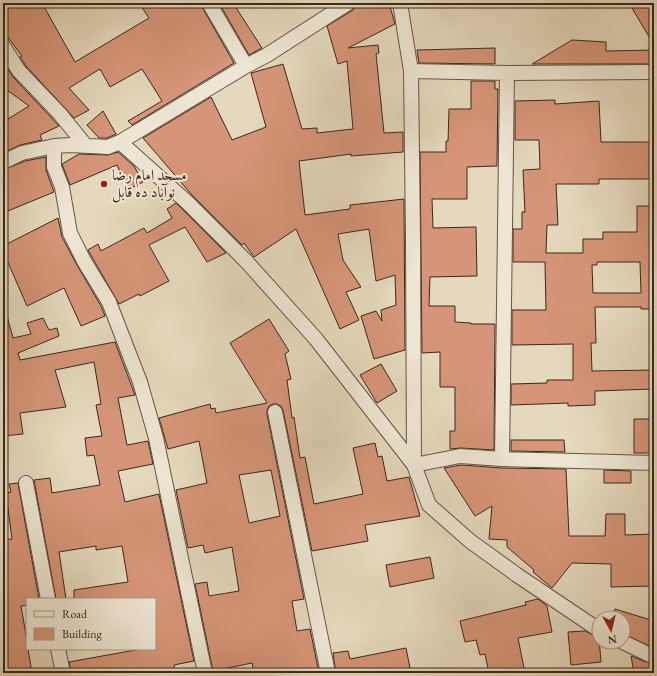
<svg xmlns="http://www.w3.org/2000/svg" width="657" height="676" font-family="'EB Garamond',Amiri,serif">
<rect width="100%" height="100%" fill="#e5d8bc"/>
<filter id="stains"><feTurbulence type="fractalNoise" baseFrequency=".005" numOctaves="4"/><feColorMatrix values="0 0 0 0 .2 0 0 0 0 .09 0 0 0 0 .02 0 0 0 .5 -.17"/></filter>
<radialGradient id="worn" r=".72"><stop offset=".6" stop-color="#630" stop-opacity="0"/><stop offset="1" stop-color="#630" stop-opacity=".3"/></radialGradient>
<path fill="#d69578" stroke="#3a281e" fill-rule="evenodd" d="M3 3H42L75 62 149 18 139 3H201L202 7 234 63 132 125 128 121 162 101 142 69 110 87 100 69 69 88 89 110 74 118 26 66 20 57 22 56 3 31Z
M219 3H233L262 48 249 55Z
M356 3H389L395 24 348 48 378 45 379 53 376 54 384 133 403 132V152L351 156V154L299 161 305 215 350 209V205L404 199 405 350 374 359 361 316 376 311 382 321 381 310 396 305 395 275 376 281 369 229 338 234 343 260 361 287 346 292 359 320 340 329 296 229 254 257 244 243 242 245 191 194 143 138 211 97 232 140 266 127 251 73 283 64 302 129 317 128V133L353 129 347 61 338 64 327 26 353 10 355 7Z
M629 3H654V45Z
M572 40 606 42V51L654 50V64H532Z
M495 48V64L419 63 417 50Z
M7 67 13 77 59 126 40 135 42 140 20 145 3 153V122L29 106 3 87V70Z
M471 81H495V89H498L497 166 467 167V199H432L433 228 476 227 477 276 430 277 429 306H455V322L471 323V324H495L494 450 461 448 450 449V431H455V387H440V352L422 353 420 152H446V141H448L449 109H471Z
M555 100V104L599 101 601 142H653L654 179H599V184H556L558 225H547L546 253H583V239H603V232H637V206H654V309H641V307H595L596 343H591L592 371 654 370V389L595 391V405L568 406V403L511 405V384L547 383V380H573V344L512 345V310H546L545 262H513V229H522V212H525L523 170 540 169 539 140H515V101ZM597 262H640L641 293H593L592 265H597Z
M103 111 116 134 107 138H99L87 125Z
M118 152 134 166 143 182 128 190 117 165 70 185 62 164 79 154 108 155Z
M46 157V170L54 192 3 213V170L25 161Z
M176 203 226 253 207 262 185 227 149 245 169 281 140 296 139 294 119 304 88 250 98 244 101 251 144 228 147 233 172 218 167 209Z
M58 218 62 237 77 265 101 306 105 316 81 326 64 288 27 306 6 258H8L3 246Z
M7 316 13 338 31 334 27 323 43 318 49 330 57 328 59 336 18 353 20 360 115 342 135 395 118 398 127 445 148 441 153 464 118 471 125 502 159 494 194 661 174 665 175 673H71L69 662 141 649H155V599H74V590L128 582 122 546 96 550V546L59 552 66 599H56L34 480 50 478 52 493 100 485 94 455 87 456 85 438 102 436 96 405 101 404 94 362 55 370 66 407 20 413 23 434 3 436V317Z
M269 319 289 351 285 354 291 379 287 380 292 418 294 417 300 458 305 457 314 504 363 494 353 448 375 443 378 457 382 456 387 481 409 477 420 516 365 525 368 541 312 551 283 410 281 406 277 404H273L269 406 267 410V414L304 599 292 601 297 631 310 629 319 673H254L252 663 213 671 195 584 207 582 209 596 239 591 232 547 205 553 203 545 188 548 176 490 207 483 199 441 168 449 159 418 210 404 211 409 215 408 216 413 267 403 230 343ZM271 470 280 516 249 523 239 475Z
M381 364 397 391 377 403 360 375Z
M634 419H654V453H634Z
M511 440H564L565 452 511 451Z
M461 465 502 468 566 469 569 536H605L606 514H625V535L654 534V586L611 587V564L572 563 552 588 533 572 534 570 507 547V540L489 539 492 506 475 516 444 468Z
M604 470 631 471V483H604Z
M18 483 39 599H27V605L21 606 27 641V649H28L32 673H3V540L12 539 6 493 11 492 9 484Z
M430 557 434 578 390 587 386 565Z
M538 599 547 606 552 632 518 638 525 673H489L485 654 480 655 476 640 465 642 460 621 526 605 525 602Z
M615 609 654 621V648L623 634V618H614Z
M585 631 599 638 601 662 571 665 568 632Z
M406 648 410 668 384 673H336L333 653 348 651 350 659Z
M631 656 654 665V673H634Z"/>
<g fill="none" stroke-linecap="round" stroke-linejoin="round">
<g stroke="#655446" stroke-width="16">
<path id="street" d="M209 3 246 66
M400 3 411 71 413 239 414 465 460 456 502 459 654 463
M3 46 19 71 60 114 86 146
M411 71 507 73 654 72
M120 142 188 203 246 261 316 339 414 465 429 505 470 541 517 575 599 630
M54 146V167L62 187 70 233 84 261 109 302 140 382 156 438 205 673
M3 162 22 153 54 146 70 145 108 147 120 142 246 66 267 55 348 3
M275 412 328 673
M502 459 507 73
M26 483 48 599
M623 642 654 657
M58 649 63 673"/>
</g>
<use href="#street" stroke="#eee6d3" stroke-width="14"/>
</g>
<circle fill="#8f2418" stroke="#eee6d3" stroke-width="1.5" cx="104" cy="184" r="4"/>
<g text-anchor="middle" stroke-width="4" stroke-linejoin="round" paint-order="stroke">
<g font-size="15" fill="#3a281e" stroke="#eee6d3" text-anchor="start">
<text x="112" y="180">مسجد امام رضا<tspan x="112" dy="17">نوآباد ده قابل</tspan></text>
</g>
</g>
<rect width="657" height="676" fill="none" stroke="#e5d8bc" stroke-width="16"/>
<rect x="4" y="4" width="649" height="668" fill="none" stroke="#3a281e" stroke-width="2"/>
<rect x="8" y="8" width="641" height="660" fill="none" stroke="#3a281e"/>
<rect x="26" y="598" width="130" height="52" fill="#eee6d3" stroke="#a69a8b"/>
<rect x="34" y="611" width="20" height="6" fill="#eee6d3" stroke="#a69a8b"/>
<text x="62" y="618" font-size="12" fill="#3a281e">Road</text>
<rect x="34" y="628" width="20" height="12" fill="#d69578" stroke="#a69a8b"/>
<text x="62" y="638" font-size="12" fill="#3a281e">Building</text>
<g transform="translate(611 630) rotate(172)"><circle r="19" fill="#eee6d3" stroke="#a69a8b"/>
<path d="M0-3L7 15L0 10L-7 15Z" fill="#8f2418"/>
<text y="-6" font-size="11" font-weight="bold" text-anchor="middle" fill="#3a281e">N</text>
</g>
<rect width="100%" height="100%" filter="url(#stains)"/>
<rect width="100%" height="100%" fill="url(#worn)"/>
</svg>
